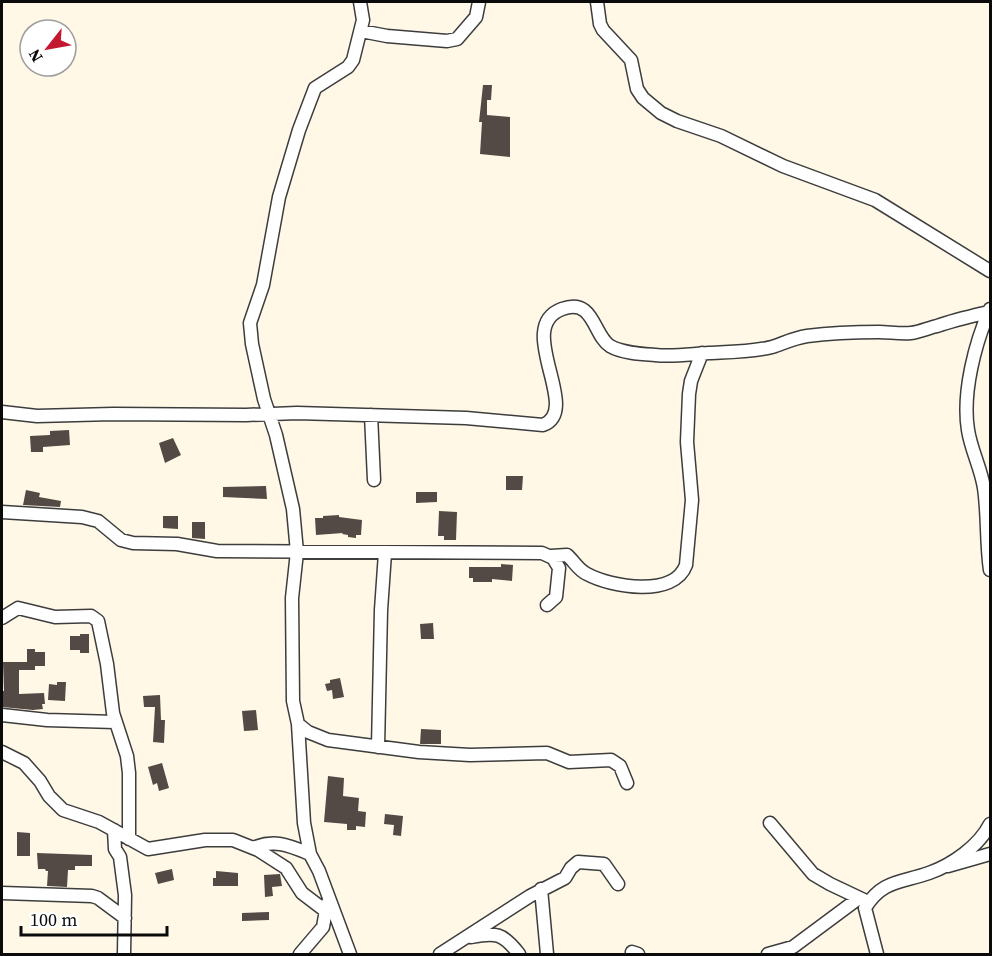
<svg xmlns="http://www.w3.org/2000/svg" width="992" height="956" font-family="'Source Serif 4',serif">
<rect width="100%" height="100%" fill="#fff8e6"/>
<path fill="#534945" d="M483 85H492L491 100H487V115L510 117V157L480 154 482 122H479Z
M69 430 70 445 43 447V452H31L30 436 50 435V431Z
M173 438 181 455 165 463 159 443Z
M506 476H523L522 490H506Z
M266 486 267 499 223 497V487Z
M26 490 40 493 39 497 61 501 60 507 23 505Z
M416 492H437V502L416 503Z
M439 511 457 512 456 540H444V536H438Z
M339 515V517L362 520 361 535H356V538L348 537V535L342 534 343 533 316 535 315 518H323V516Z
M163 516H178V529L163 528Z
M192 522H205V539L192 538Z
M501 564 513 565 512 581 492 579V582H473V578H469V567H501Z
M433 623 434 639H421L420 624Z
M80 634H89V653H80V650H70V636H80Z
M27 649H35V652H45V666H35V670H19V694L44 693 45 704H42L43 709 33 710 2 707V691H4L3 662H27Z
M340 678 344 697 333 699 332 690 327 691 325 684 330 683V680Z
M57 682H66L65 701 48 700 49 684 57 685Z
M160 695 161 720H165L164 743 153 742 155 707H144L143 696Z
M256 710 258 730 244 731 242 711Z
M421 729 441 730V744H420Z
M162 763 169 788 159 791 157 783 153 785 148 767Z
M328 776 344 778 343 796 359 798 358 811 366 812 365 827 356 826V830H347V824L324 822Z
M385 814 403 816 401 836 393 835 394 825 384 824Z
M17 832 30 833V856H17Z
M37 853 92 855V866H75V870H68L67 887 47 886 48 871H46L45 869H38Z
M172 869 174 880 158 884 155 873Z
M216 871 238 873V886H213V878H216Z
M280 874 282 886 272 887 273 896 265 897 264 875Z
M269 912V920L242 921V913Z"/>
<g fill="none" stroke-linecap="round" stroke-linejoin="round">
<g stroke="#3d3d3d" stroke-width="15">
<path id="street" d="M597 2 600 24 603 30 631 60 637 89 643 98 661 113 677 121 721 136 783 166 875 200 990 271
M361 31 387 36 447 41 457 39 476 17 479 2
M990 309C975 343 962 393 968 430 971 450 981 468 984 488 988 515 986 543 990 570
M2 412 37 416 113 414 246 415 297 413 466 418 543 425C583 410 513 327 562 309 594 297 593 335 610 346 622 353 641 354 655 355 673 357 691 354 709 353 729 352 752 352 772 347 784 343 794 338 807 336 830 333 855 332 879 332 889 332 900 334 911 333 920 332 928 328 937 326 954 320 972 316 989 312
M371 415 374 480
M2 512 82 517 98 521 121 540 133 543 177 544 217 551 542 553 553 558 559 568 556 597 547 605
M551 556 567 555C574 561 578 570 587 574 611 587 674 598 686 565L692 500 687 442 689 394 691 381 702 353
M2 618 18 608 55 617 91 616 98 621 107 664 113 713 127 756 129 773V839
M2 715 47 720 115 722
M298 724 308 732 328 740 419 752 470 755 547 753 569 762 611 760 620 766 627 783
M378 747 381 610 385 553
M2 752 24 763 40 781 49 796 63 810 99 822 148 849 205 840H233L258 850 286 868 302 893 327 912
M770 823 813 874 830 884 868 902
M114 830 115 849 120 857 125 895 124 954
M253 848C274 839 288 845 310 854
M948 866 990 854
M541 889 547 954
M2 893 92 896 98 898 125 918
M471 937C496 932 503 933 519 954
M632 952 638 954
M300 954 323 927 327 904
M350 954 319 871 310 854 304 823 298 724 293 701 292 598 297 552 293 509 276 435 264 399 252 344 250 323 263 285 279 197 299 130 315 88 348 67 353 60 363 20 360 2
M440 954 530 896 565 878 571 868 578 862 604 864 618 884
M768 954 793 947 859 898
M877 954 865 908C882 880 901 883 929 873 952 865 979 846 990 824"/>
</g>
<use href="#street" stroke="#fff" stroke-width="12"/>
</g>
<rect width="992" height="956" fill="none" stroke="#0a0a0a" stroke-width="6"/>
<g transform="translate(48 48) rotate(239)"><circle r="28" fill="#ffffff" stroke="#9d9d9d" stroke-width="1.5"/>
<path d="M0-4.5L10 22L0 15L-10 22Z" fill="#c3182f"/>
<text y="-9" font-size="16" font-weight="bold" text-anchor="middle" fill="#0a0a0a">N</text>
</g>
<path d="M21 926v9h146v-9" fill="none" stroke="#0a0a0a" stroke-width="3"/>
<text x="30" y="926" font-size="18" fill="#0a0a0a" stroke="#ffffff" stroke-width="4.5" paint-order="stroke">100 m</text>
</svg>
